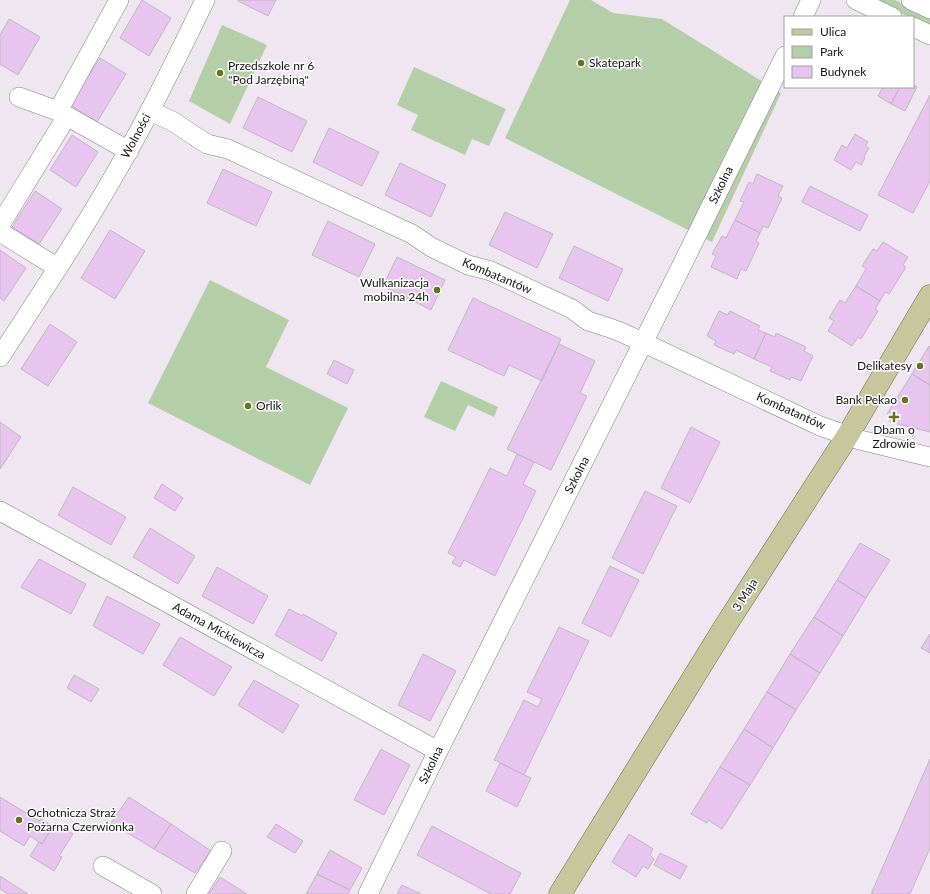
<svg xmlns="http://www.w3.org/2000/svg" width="930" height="894" font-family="Lato,sans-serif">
<rect width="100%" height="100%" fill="#f0e6f2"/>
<path fill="#b4cea7" d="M570 0H591L613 13 662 19 781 93 712 242 505 138Z
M872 0H895L930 17V27L913 19V17H909Z
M222 25 267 45 230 124 189 101Z
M414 67 506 109 489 146 472 139 465 155 411 130 418 115 397 105Z
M210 280 289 320 266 367 348 408 310 485 148 403Z
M441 381 498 407 494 417 468 405 455 431 424 417Z"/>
<path fill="#e7c5ee" stroke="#c1b7c3" d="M142 0 171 18 149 56 120 38Z
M238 0H276L268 16 238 1Z
M9 19 40 37 18 75 0 64V35Z
M100 58 126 74 97 122 70 105Z
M913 85 917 87 905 111 891 104 900 87H913Z
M883 87H900L891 104 878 96Z
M930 95V181L913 213 878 195Z
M258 97 307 121 292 152 243 128Z
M329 128 379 152 362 186 313 162Z
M855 134 868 142 865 146 869 148 864 157 865 158 861 165 856 162 851 170 834 160 842 145 847 148Z
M72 135 98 152 76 187 50 170Z
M400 163 446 185 431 217 385 195Z
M223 169 272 192 256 226 207 203Z
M757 174 783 186 778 196 782 198 768 228 763 226 760 233 735 220 744 202 740 201 749 182 753 184Z
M810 186 868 215 860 231 802 202Z
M35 191 62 209 39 244 12 227Z
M505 212 553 234 537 268 489 245Z
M735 220 760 233 756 241 759 243 746 271 741 269 737 279 711 267 716 256 712 254 722 236 726 238Z
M328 221 375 244 359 277 312 255Z
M110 230 145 251 115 299 81 278Z
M883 242 908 257 903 265 906 267 889 294 885 292 880 301 856 286 866 269 862 266 873 249 877 251Z
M574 246 623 269 608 301 559 278Z
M0 250 26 268 4 301 0 298Z
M397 257 445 280 431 310 383 286Z
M856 286 880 301 875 309 878 311 861 339 858 337 852 346 828 331 834 321 829 318 840 300 845 303Z
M473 298 561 339 542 381 509 365 504 376 448 350Z
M719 311 728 315 730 311 760 326 758 330 766 333 754 359 736 350 734 354 714 345 716 341 707 336Z
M50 324 77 342 48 386 21 369Z
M766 333 775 337 776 333 806 347 804 351 813 356 801 381 791 377 790 380 770 371 772 367 754 359Z
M559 344 595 361 580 393 587 396 551 470 507 449Z
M929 346 930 347V385L912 374Z
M334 360 354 370 347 384 327 374Z
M912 374 930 385V432L890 422 887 414Z
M0 422 21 437 0 469Z
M691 427 720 442 690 503 661 488Z
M517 454 534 462 523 484 536 491 495 576 464 560 460 567 452 563 456 557 448 553 490 468 507 476Z
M162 484 183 498 175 511 154 498Z
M73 487 126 517 111 545 58 515Z
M645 491 677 506 643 574 612 558Z
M150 528 195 556 178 584 133 557Z
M860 543 890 560 866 598 837 580Z
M39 559 86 584 71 614 21 587Z
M610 566 639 580 611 637 582 623Z
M217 567 268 596 253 624 202 596Z
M837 580 866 598 843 636 814 617Z
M107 596 160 624 143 654 93 626Z
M289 609 302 616 303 614 337 633 322 661 275 635Z
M814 617 843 636 820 673 790 654Z
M559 627 589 641 524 775 497 761 494 760 524 700 538 707 542 699 527 692Z
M930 634V653L921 648Z
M180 637 232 667 214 696 163 665Z
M423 654 456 671 430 721 398 705Z
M790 654 820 673 796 710 767 692Z
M74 675 99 689 91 702 67 688Z
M254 680 299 705 283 733 238 705Z
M767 692 796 710 773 748 744 729Z
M744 729 773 748 750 785 720 767Z
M381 749 410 765 384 815 354 800Z
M930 759V848L910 894H871Z
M500 763 531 778 517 807 486 791Z
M720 767 750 785 722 829 708 820 707 823 691 814Z
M0 797 39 821 41 819 53 826 42 844 30 836 24 846 0 831Z
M129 797 171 824 154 849 111 823Z
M55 823 73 834 59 856 62 857 54 871 30 856 39 842 42 844Z
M171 824 211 851 195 873 154 849Z
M276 824 303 841 295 853 267 837Z
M432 826 521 873 510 894H491L417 855Z
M629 834 653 849 650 855 654 859 648 869 643 866 636 877 612 862Z
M330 850 362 868 350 890 317 874Z
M660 853 687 866 680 879 654 865Z
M317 874 350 890 348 894H306Z
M0 876 28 894H8L0 889Z
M220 877 247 894H209Z
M402 885 421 894H397Z"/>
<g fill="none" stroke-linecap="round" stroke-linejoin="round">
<g stroke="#897f8b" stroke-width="20">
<path id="minor" d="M856 0 892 17
M911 0 930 9
M803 17 811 0
M913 27 930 35
M19 97 58 111 129 151
M58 111 119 0
M150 111 172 121 207 144 228 149 412 234 431 247 468 265 491 271 572 309 588 321 610 328 623 333 820 426 860 440 930 457
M0 225 67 116
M0 232 58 268
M0 357C44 289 89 222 128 151 156 102 180 51 205 0
M0 511 438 751
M103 866 152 894
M196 894 222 851
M368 894 438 751 680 269 785 56"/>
</g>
<g stroke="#717044" stroke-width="23">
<path id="major" d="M560 894 724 628 848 435 930 296"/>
</g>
<use href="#minor" stroke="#fff" stroke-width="19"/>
<use href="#major" stroke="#c7c79d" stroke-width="22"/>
</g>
<g fill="#68731d" stroke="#fff" stroke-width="1.5">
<circle cx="581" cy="63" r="4"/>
<circle cx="220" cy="73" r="4"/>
<circle cx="437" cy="290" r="4"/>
<circle cx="920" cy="366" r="4"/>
<circle cx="905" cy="400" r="4"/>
<circle cx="248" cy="406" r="4"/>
<path d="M892 411h4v4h4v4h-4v4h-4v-4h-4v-4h4z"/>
<circle cx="19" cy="820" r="4"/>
</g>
<g text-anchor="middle" stroke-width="3" stroke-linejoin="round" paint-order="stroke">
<g font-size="12" fill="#161216" stroke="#fff" text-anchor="start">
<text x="589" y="67">Skatepark</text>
<text x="228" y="70">Przedszkole nr 6<tspan x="228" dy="14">"Pod Jarzębiną"</tspan></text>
<text x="429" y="287" text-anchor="end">Wulkanizacja<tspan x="429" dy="14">mobilna 24h</tspan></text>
<text x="912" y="370" text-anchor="end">Delikatesy</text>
<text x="897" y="404" text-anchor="end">Bank Pekao</text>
<text x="256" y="410">Orlik</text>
<text x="894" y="434" text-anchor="middle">Dbam o<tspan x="894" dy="14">Zdrowie</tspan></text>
<text x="27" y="817">Ochotnicza Straż<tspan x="27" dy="14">Pożarna Czerwionka</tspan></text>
</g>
<g font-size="12" fill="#161216" stroke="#fff">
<text transform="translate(136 136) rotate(-62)" y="4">Wolności</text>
<text transform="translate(721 185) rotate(-64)" y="4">Szkolna</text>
<text transform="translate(497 276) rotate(23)" y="4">Kombatantów</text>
<text transform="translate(791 411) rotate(24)" y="4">Kombatantów</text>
<text transform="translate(577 475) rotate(-63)" y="4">Szkolna</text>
<text transform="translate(745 595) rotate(-58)" y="4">3 Maja</text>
<text transform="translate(219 631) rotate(29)" y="4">Adama Mickiewicza</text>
<text transform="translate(431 765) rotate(-64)" y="4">Szkolna</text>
</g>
</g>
<rect x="784" y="16" width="130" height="72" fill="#ffffff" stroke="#a2a0a2"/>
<rect x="792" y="29" width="20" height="6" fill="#c7c79d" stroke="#a2a0a2"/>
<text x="820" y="36" font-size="12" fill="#161216">Ulica</text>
<rect x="792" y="46" width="20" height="12" fill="#b4cea7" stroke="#a2a0a2"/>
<text x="820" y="56" font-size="12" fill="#161216">Park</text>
<rect x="792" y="66" width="20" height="12" fill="#e7c5ee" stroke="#a2a0a2"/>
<text x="820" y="76" font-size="12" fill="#161216">Budynek</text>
</svg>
